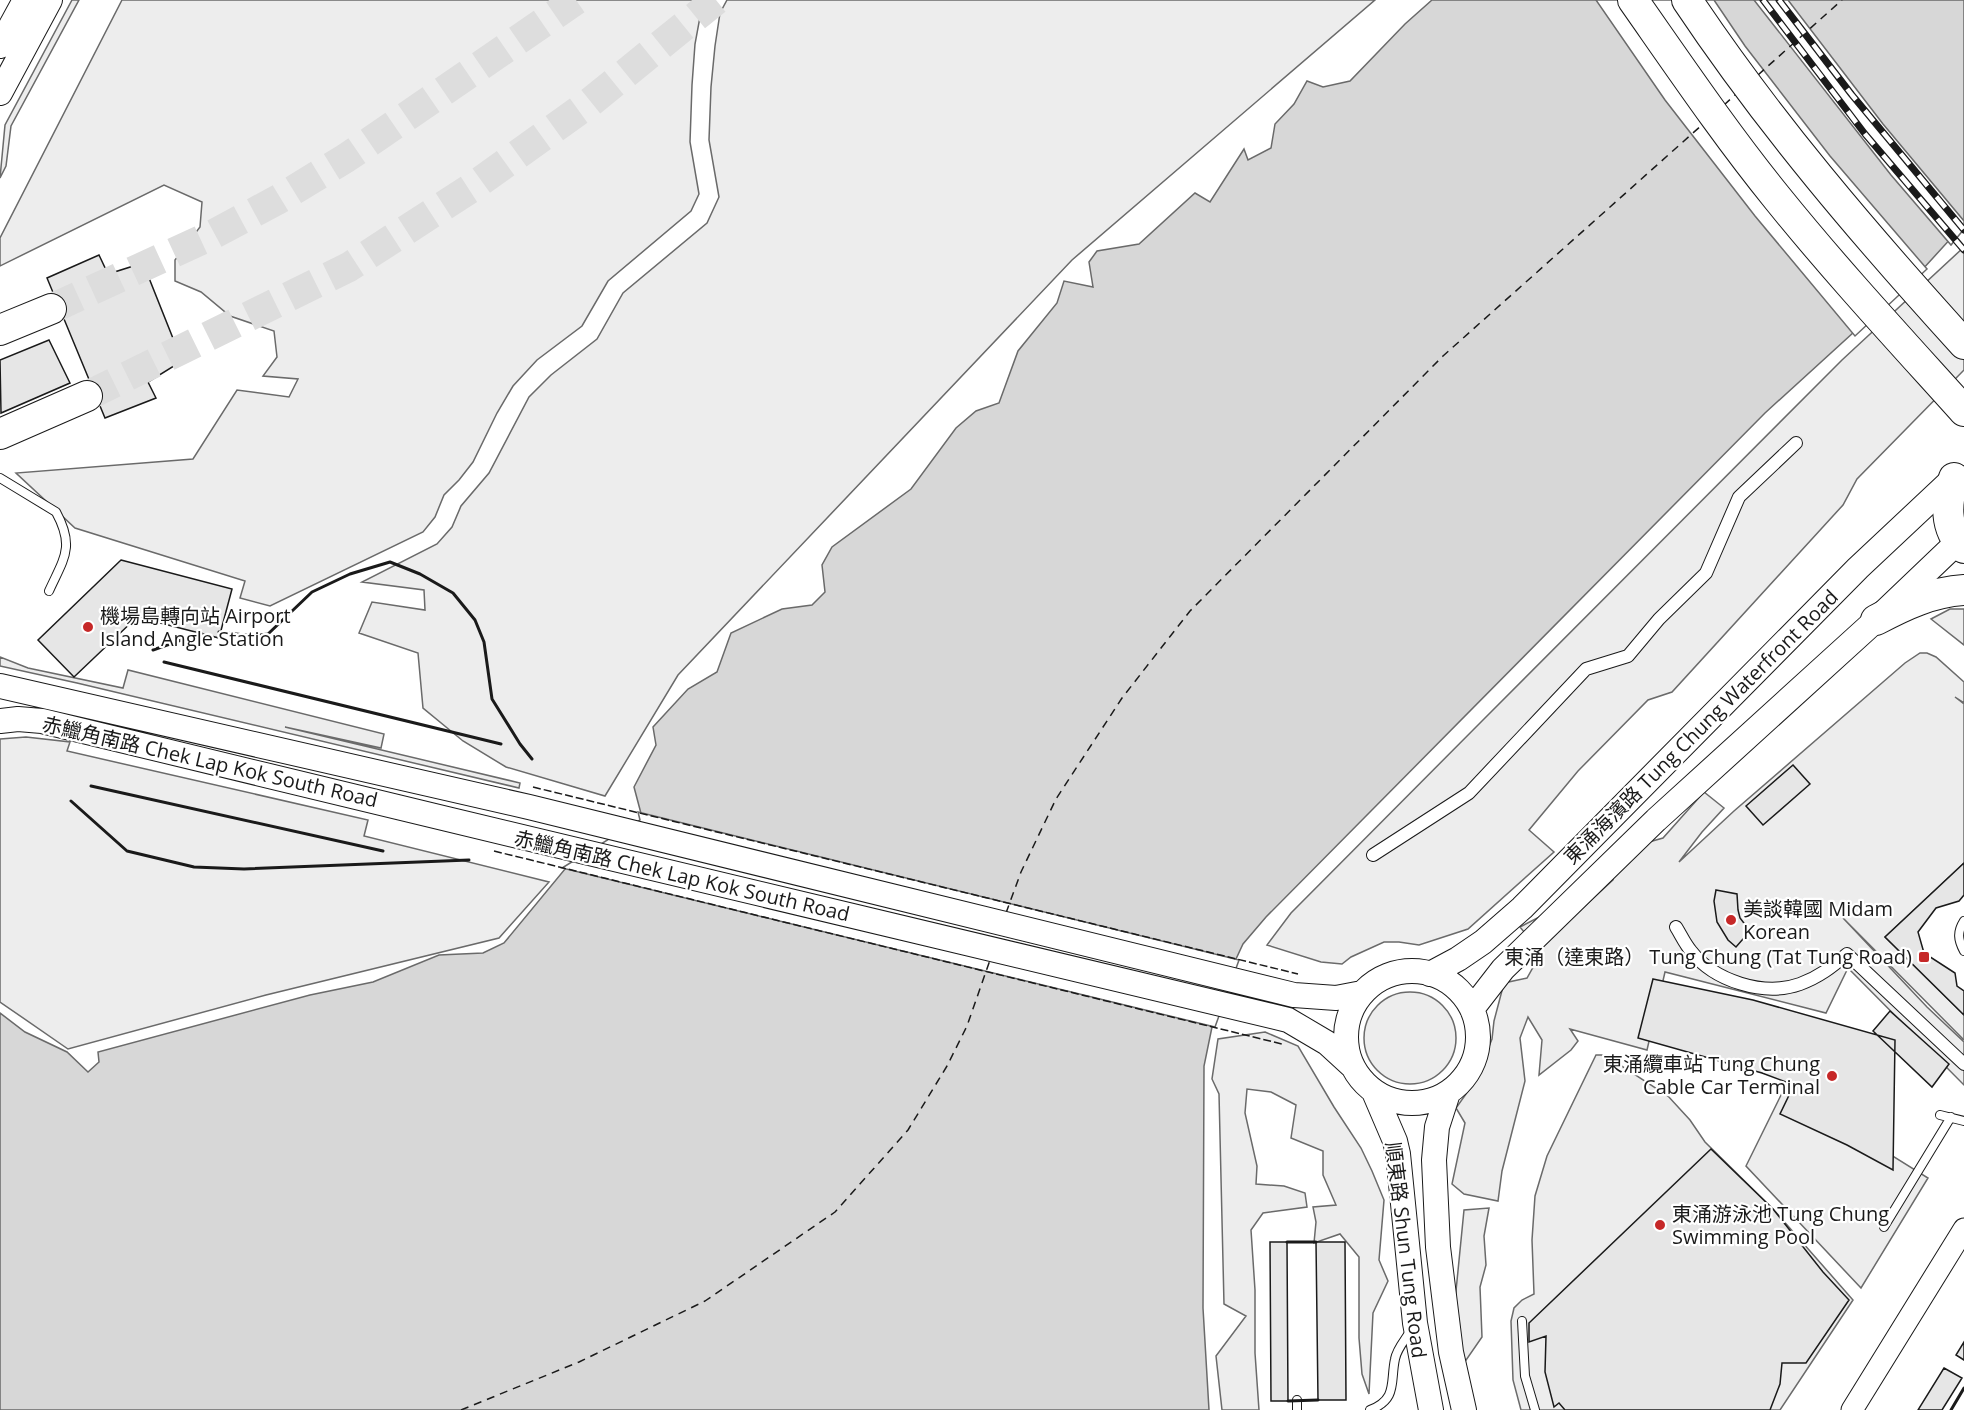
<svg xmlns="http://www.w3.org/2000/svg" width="1964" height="1410" font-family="'Open Sans','Noto Sans TC',sans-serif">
<rect width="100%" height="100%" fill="#fff"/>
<path fill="#ededed" stroke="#6a6a6a" stroke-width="1.5" d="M72 0H79L11 126 6 166 0 178 5 125Z
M122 0H705L702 6 695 44 692 85 690 142 699 194 691 211 608 281 582 326 537 360 513 386 497 413 473 462 459 480 444 495 435 517 423 532 270 606 240 598 245 581 75 528 16 473 193 459 237 390 289 397 298 379 263 376 277 357 274 331 230 316 201 292 175 281V260L200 227 202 202 164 185 0 266V238Z
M727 0H1375L1072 260 678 675 605 796 506 767 463 741 423 708 418 653 359 633 372 602 425 610 424 590 362 582 437 544 452 527 461 506 489 473 529 397 551 375 597 339 623 293 707 223 719 197 709 140 711 87 715 46 720 13Z
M1964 247V370L1857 479 1843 505 1672 692 1648 700 1578 771 1529 830 1554 852 1468 929 1419 945 1399 942H1384L1351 957 1342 964 1321 962 1267 945 1291 913 1481 722 1842 360Z
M1950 609H1964V645L1931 619Z
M1920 653H1927L1936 657 1964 682V703L1955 697 1964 704V863L1885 937 1964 1015V1040L1843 918 1927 1007 1964 1042V1085L1848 968 1826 1013 1665 972 1647 1050 1570 1029 1578 1041 1571 1050 1539 1075 1542 1040 1528 1017 1520 1038 1525 1081 1502 1171 1498 1201 1464 1194 1452 1184 1465 1123 1456 1108 1474 1083 1492 1039 1494 1021 1504 983 1527 978 1541 953 1520 927 1547 913 1576 914 1613 880 1617 851 1663 838 1704 792 1724 808 1702 832 1679 862 1734 811 1905 663Z
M0 657 28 668 123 688 128 670 384 734 381 748 285 727 520 783 519 788 77 683 0 666Z
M26 737 70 742 67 751 368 820 364 836 549 882 499 938 266 995 68 1049 0 1002V739Z
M1364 1038a46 46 0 1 1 92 0a46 46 0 1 1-92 0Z
M1265 1032 1298 1046 1334 1107 1361 1148 1372 1171 1384 1200 1379 1260 1388 1281 1373 1313 1369 1394 1362 1374 1359 1338V1257L1340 1234 1314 1243 1316 1222 1313 1207 1336 1205 1323 1175V1151L1291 1138 1296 1105 1271 1092 1247 1089 1245 1113 1257 1166 1256 1184 1284 1186 1305 1193 1307 1207 1263 1213 1251 1230 1255 1290V1353L1259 1410H1222L1216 1356 1246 1316 1224 1304 1219 1094 1212 1079 1218 1039Z
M1596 1055H1604L1615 1060 1623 1067 1668 1096 1690 1120 1705 1142 1773 1209 1853 1300 1780 1410H1521L1513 1380 1511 1321 1514 1308 1522 1300 1534 1294 1532 1240 1535 1196 1547 1156Z
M1784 1089 1817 1096 1878 1147 1928 1178 1861 1288 1746 1166Z
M1489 1208 1484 1236 1486 1265 1480 1287 1482 1337 1462 1366 1455 1301 1464 1210Z"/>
<path fill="#d7d7d7" stroke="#6a6a6a" stroke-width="1.5" d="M1432 0H1964V224L1922 270 1765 413 1266 917 1243 944 1236 959 1212 1027 1204 1066 1203 1308 1209 1410H0V1013L25 1032 67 1052 88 1072 99 1062 98 1052 310 995 373 982 439 955 483 953 504 943 565 869 643 821 634 787 656 745 653 727 688 689 717 672 731 633 782 609 812 605 825 592 822 565 832 547 911 489 956 428 976 411 999 403 1018 351 1057 303 1064 281 1093 287 1089 262 1097 251 1139 244 1195 193 1210 202 1244 149 1248 160 1271 148 1275 124 1294 104 1307 81 1323 87 1350 81 1405 24Z"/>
<path fill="#fff" stroke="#6a6a6a" stroke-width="1.5" d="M1596 0H1714L1745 46 1830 156 1927 269 1855 336 1755 216 1665 100Z
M1754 0H1788L1883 124 1964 221V229L1951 245 1891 175Z
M638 812 1239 960 1215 1027 562 868 640 820Z"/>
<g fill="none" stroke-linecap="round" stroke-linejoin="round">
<path stroke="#1a1a1a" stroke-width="1.5" stroke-dasharray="8 6" stroke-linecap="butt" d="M1758 75 1842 0
M1724 105 1736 94
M1006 913 1021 872 1056 799 1122 698 1190 611 1443 356 1703 124
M461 1410 579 1362 705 1301 835 1212 908 1130 947 1066 967 1026 990 960"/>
</g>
<path fill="#e6e6e6" stroke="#1a1a1a" stroke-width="1.5" d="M99 255 108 274 143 263 182 361 148 382 156 398 105 418 47 278Z
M49 340 70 383 1 413 0 360Z
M121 560 232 589 219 638 137 617 74 677 38 640Z
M1793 765 1810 784 1763 825 1746 806Z
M1964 863V895L1959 901 1936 908 1918 932 1924 953 1955 973 1957 986 1964 991V1015L1885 937Z
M1716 890 1737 894 1738 910 1740 918 1750 931 1736 947 1728 940 1717 922 1714 901Z
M1653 979 1753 1000 1895 1040 1893 1170 1847 1145 1780 1114 1794 1085 1762 1073 1638 1038Z
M1890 1011 1949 1064 1932 1087 1873 1031Z
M1711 1149 1773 1209 1823 1272 1849 1300 1806 1363H1782L1780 1384 1770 1410H1565L1559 1403 1554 1407 1545 1372 1546 1336 1529 1342V1323Z
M1270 1242H1287L1288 1401H1271Z
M1316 1242H1345L1346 1400H1318Z
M1964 1342V1360L1956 1355Z
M1944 1368 1962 1378 1942 1410H1918Z"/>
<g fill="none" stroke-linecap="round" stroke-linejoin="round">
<path stroke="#ddd" stroke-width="30" stroke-dasharray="30 15" stroke-linecap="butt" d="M51 309 210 236 279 199 346 158 576 0
M87 396 349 267 471 188 588 104 716 0"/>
<g stroke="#1a1a1a" stroke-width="10">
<path id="service" d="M0 478 56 512C75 547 64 558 49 591
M1964 921C1957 932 1958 940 1964 951
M1940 1115 1964 1121
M1884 1227 1951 1117
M1522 1321 1525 1376 1535 1410
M1297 1400V1410
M1370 1410C1398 1399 1390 1382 1395 1359 1397 1348 1406 1339 1411 1330"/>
</g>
<g stroke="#1a1a1a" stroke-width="14">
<path id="pedestrian" d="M1373 855 1469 793 1586 669 1628 656 1659 619 1706 573 1739 497 1796 443
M1676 927C1681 935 1685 944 1691 951 1714 981 1764 997 1800 984 1819 977 1832 967 1847 954L1964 1064"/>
</g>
<g stroke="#1a1a1a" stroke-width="23">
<path id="tertiary" d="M1852 1410 1964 1229"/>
</g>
<g stroke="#1a1a1a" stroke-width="26">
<path id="secondary" d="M0 46 25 0
M0 93 50 0
M0 686 529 807 1294 995 1336 998 1362 993
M0 721 18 719 42 721C457 822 872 921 1288 1020L1327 1043 1351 1065
M1346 1037a66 66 0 1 1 132 0a66 66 0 1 1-132 0Z
M1430 974 1458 959 1483 942 1522 908 1858 568 1956 476
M1472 1009 1503 969 1656 820 1876 620 1964 536
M1374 1092 1395 1141 1398 1154 1415 1323 1431 1410
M1448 1093 1437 1127 1434 1160 1438 1247 1451 1352 1464 1410"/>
</g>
<g stroke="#1a1a1a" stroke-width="32">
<path id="motorway" d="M1633 0C1680 67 1726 135 1778 199 1837 272 1901 341 1964 411
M1687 0C1769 123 1865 235 1964 344
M0 330 51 309
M0 434 87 396
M1954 478C1946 503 1944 528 1964 548
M1876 620C1904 605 1932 592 1964 590"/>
</g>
<use href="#service" stroke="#fff" stroke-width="8"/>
<use href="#pedestrian" stroke="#fff" stroke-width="12"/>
<use href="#tertiary" stroke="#fff" stroke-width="21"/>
<use href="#secondary" stroke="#fff" stroke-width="24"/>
<use href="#motorway" stroke="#fff" stroke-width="30"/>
<g stroke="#1a1a1a" stroke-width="7">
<path id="rail" d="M1763 0 1865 134 1964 250
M1779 0 1852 95 1964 230"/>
</g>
<use href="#rail" stroke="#fff" stroke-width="4.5" stroke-dasharray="14" stroke-linecap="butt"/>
<path stroke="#1a1a1a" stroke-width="1.5" stroke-dasharray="8 3" stroke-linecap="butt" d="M533 787 1298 974
M494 851 1282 1044"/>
<path stroke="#1a1a1a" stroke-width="3" d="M219 632 253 636 268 634 312 592 350 574 390 562 420 574 453 593 475 620 484 642 492 699 520 744 532 759
M153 650 201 633
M164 662 501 744
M91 786 383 851
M71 801 127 851 194 867 244 869 469 860
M1287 1242H1316
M1288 1401 1318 1400
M1951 1410 1964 1388"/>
</g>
<g fill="#c62828" stroke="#fff" stroke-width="2">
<circle cx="88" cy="627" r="6"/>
<circle cx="1731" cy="920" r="6"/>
<rect x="1918" y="951" width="12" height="12" rx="3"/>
<circle cx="1832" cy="1076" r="6"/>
<circle cx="1660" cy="1225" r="6"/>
</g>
<g text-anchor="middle" stroke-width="4.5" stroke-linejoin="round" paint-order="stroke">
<g font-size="20" fill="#1a1a1a" stroke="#fff" text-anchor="start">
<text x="100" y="623">機場島轉向站 Airport<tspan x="100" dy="23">Island Angle Station</tspan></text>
<text x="1743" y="916">美談韓國 Midam<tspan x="1743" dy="23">Korean</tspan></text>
<text x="1912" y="964" text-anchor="end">東涌（達東路） Tung Chung (Tat Tung Road)</text>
<text x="1820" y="1071" text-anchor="end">東涌纜車站 Tung Chung<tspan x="1820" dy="23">Cable Car Terminal</tspan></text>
<text x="1672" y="1221">東涌游泳池 Tung Chung<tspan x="1672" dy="23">Swimming Pool</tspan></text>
</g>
<g font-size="20" fill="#1a1a1a" stroke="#fff">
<text transform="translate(1701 727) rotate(-45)" y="7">東涌海濱路 Tung Chung Waterfront Road</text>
<text transform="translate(210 762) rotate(13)" y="7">赤鱲角南路 Chek Lap Kok South Road</text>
<text transform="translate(682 876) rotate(13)" y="7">赤鱲角南路 Chek Lap Kok South Road</text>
<text transform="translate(1406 1250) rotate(83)" y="7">順東路 Shun Tung Road</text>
</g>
</g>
</svg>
